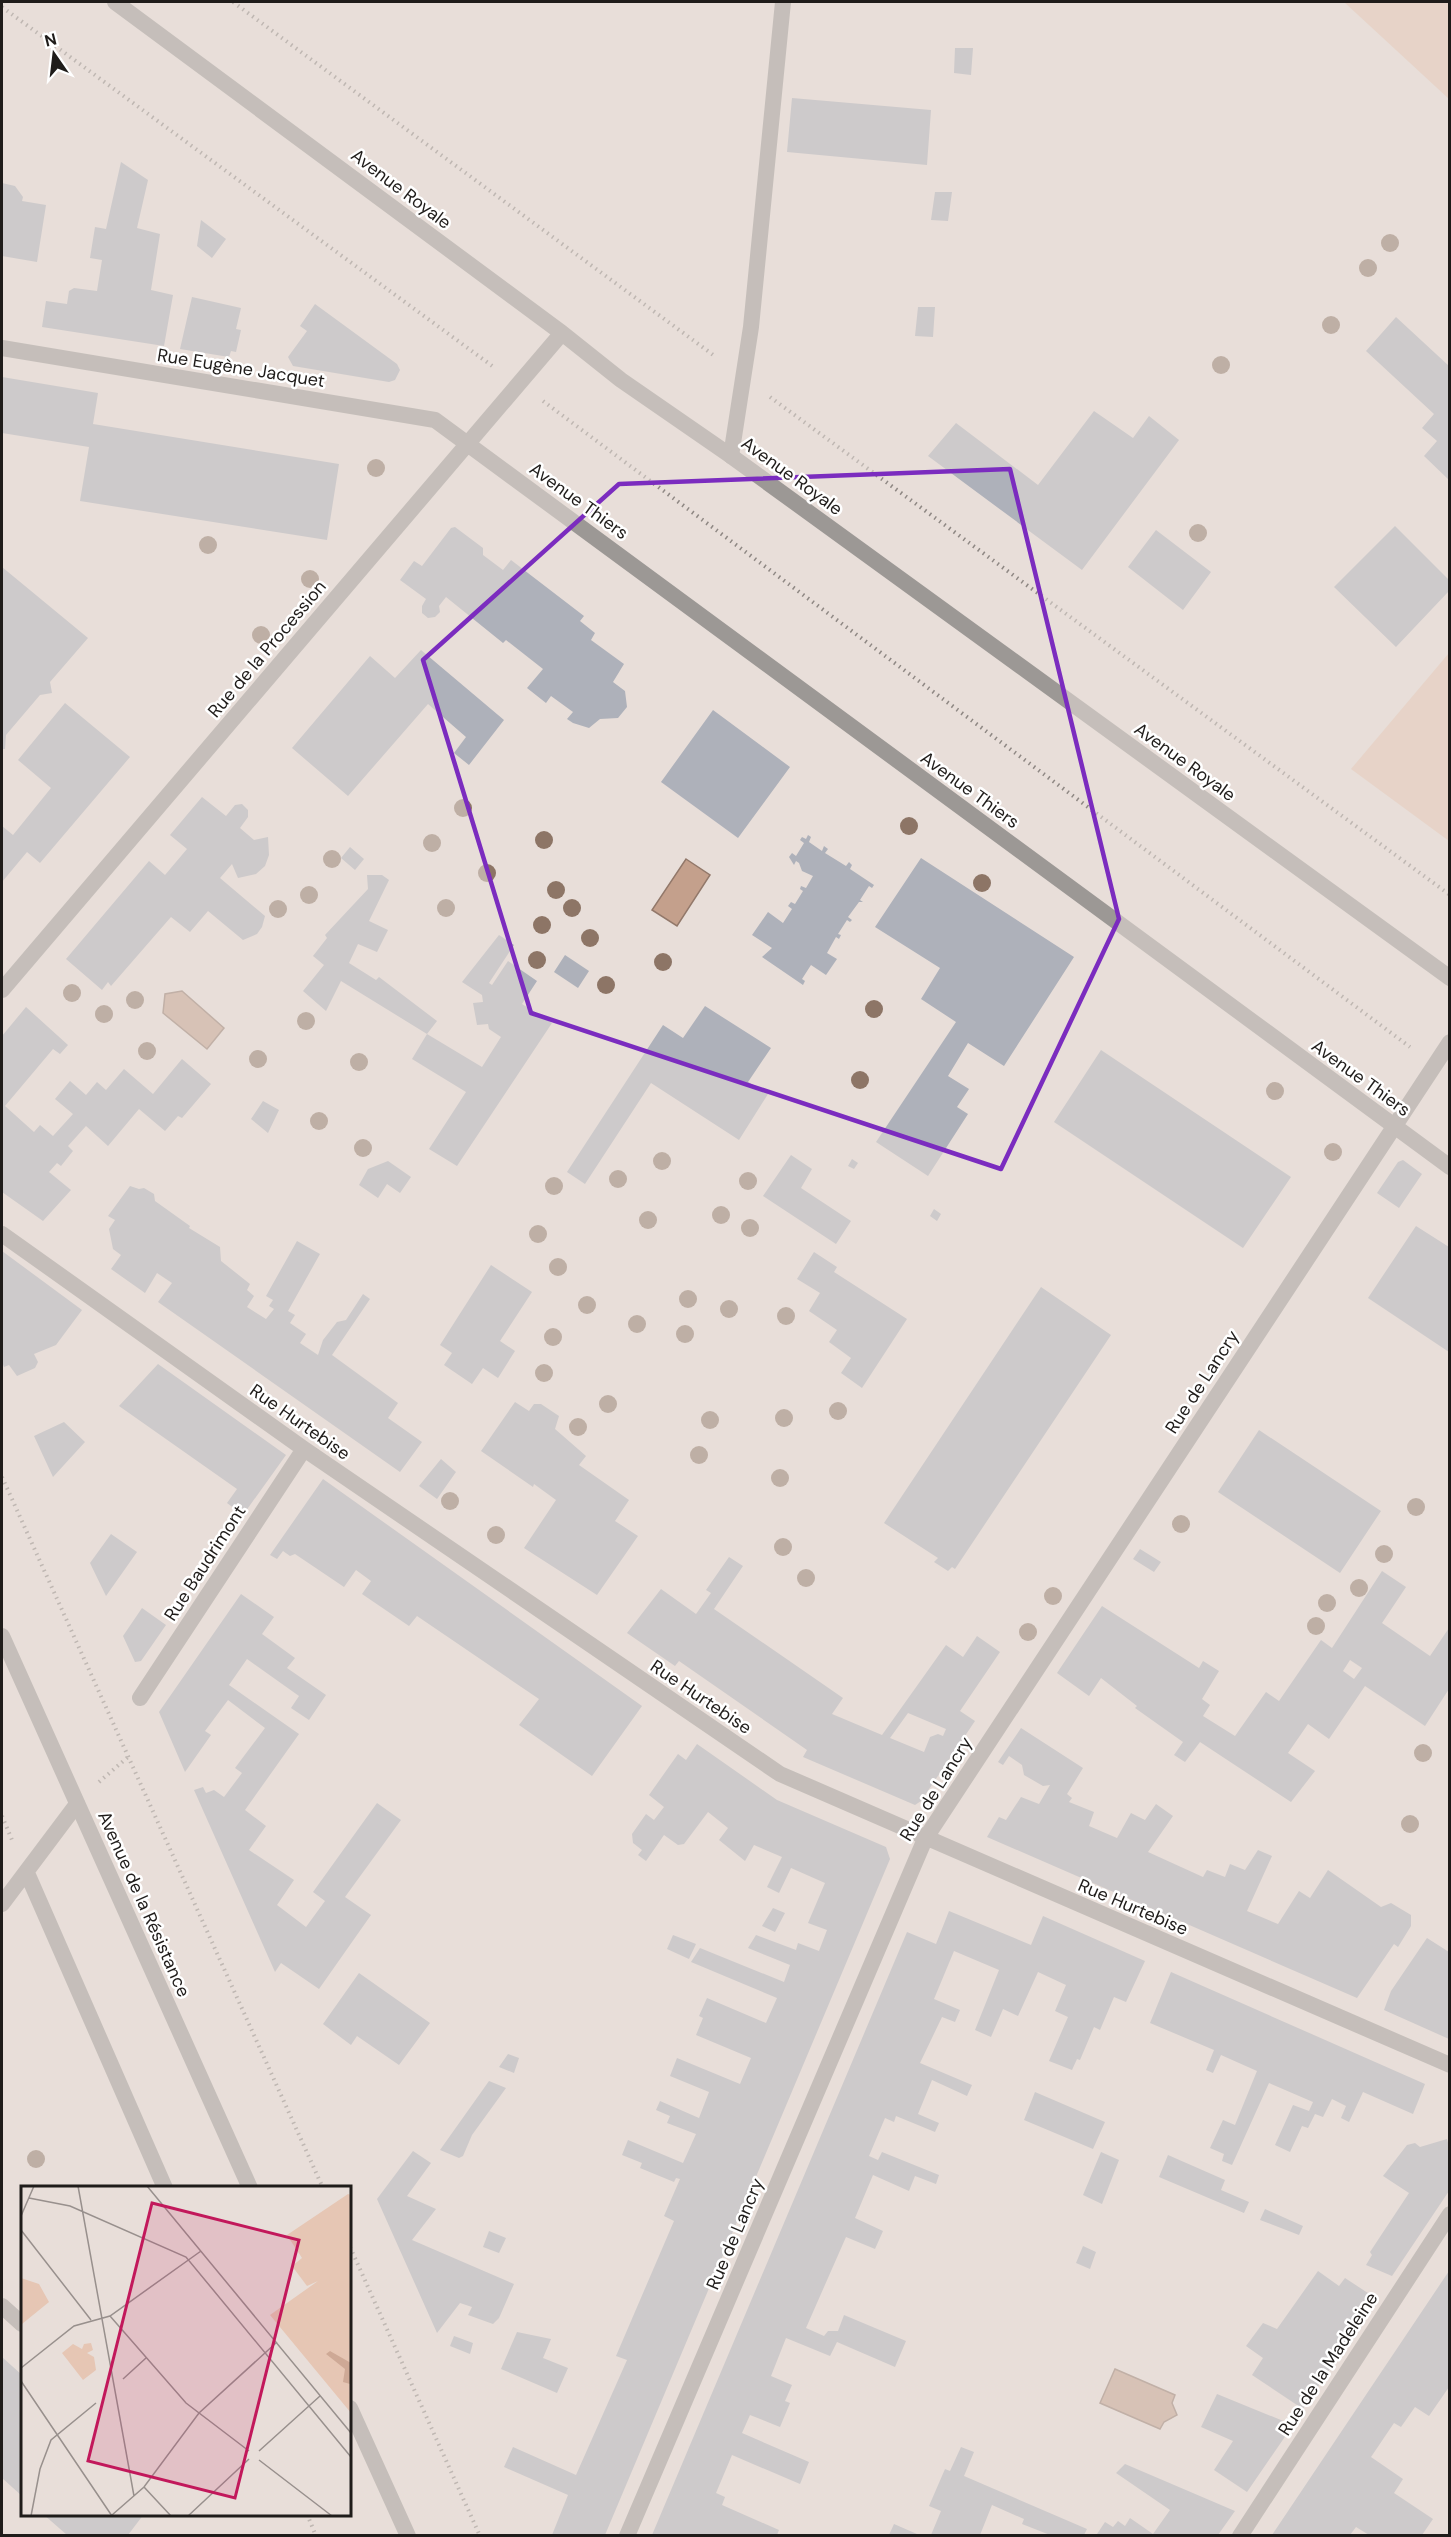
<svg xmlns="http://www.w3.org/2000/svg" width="1451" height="2537" font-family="'DM Sans',sans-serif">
<rect width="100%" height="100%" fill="#e8ded9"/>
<path fill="#e6c6b4" d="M1344 2H1449V99Z
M1449 653V841L1351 769Z"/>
<path fill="#c4a08c" stroke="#92786a" stroke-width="1.5" d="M686 859 710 875 677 926 652 910Z
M182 991 224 1028 207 1049 163 1013 165 994Z
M1115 2369 1175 2395 1172 2403 1177 2415 1164 2422 1160 2429 1100 2403Z"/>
<path fill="#aeb1ba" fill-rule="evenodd" d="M955 48H973L971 75 954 73Z
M792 98 931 110 927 165 787 152Z
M121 162 148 180 137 228 160 234 151 290 173 295 164 346 42 327 46 301 67 304 69 291 74 288 97 291 102 260 90 258 95 227 106 229Z
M2 183 15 186 23 197 22 201 46 205 37 262 2 256Z
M935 192H952L948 221 931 220Z
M201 220 226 239 212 258 197 246Z
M192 297 241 308 236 329 241 330 236 352 231 351 229 357 180 349Z
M315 304 397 364 400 370 395 380 389 382 293 366 288 357 307 331 300 326Z
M918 307H935L933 337 915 336Z
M1396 317 1449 366V480L1424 456 1437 441 1422 428 1434 414 1366 351Z
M2 377 98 393 93 424 339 464 327 540 80 501 89 447 2 433Z
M1094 411 1133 438 1149 416 1179 440 1082 570 928 456 956 423 1038 485Z
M1395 526 1449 580V591L1396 647 1334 587Z
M455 527 483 548V555L503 570 511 560 584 616 580 621 595 633 591 640 624 664 613 682 625 691 627 707 618 718 600 719 589 728 573 723 567 719 573 712 551 696 546 703 527 688 543 669 506 640 503 643 446 597 439 606 440 612 435 617 428 618 422 613V606L426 599 400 580 414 561 422 566 451 528Z
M1156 530 1211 572 1183 610 1128 567Z
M2 567 88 638 50 682 52 693 40 695 6 735 5 749H2Z
M421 650 504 720 469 765 454 753 466 737 428 704 348 796 292 748 370 656 395 678Z
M65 703 130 757 40 863 27 852 2 882V826L13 835 51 788 18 760Z
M713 710 790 767 738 838 661 782Z
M202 797 226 816 235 805 242 804 248 810V817L240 828 254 840 268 837 269 855 265 866 256 874 238 878 232 864 220 878 265 916 262 927 257 934 243 940 208 911 190 932 171 917 111 986 108 982 102 990 66 959 149 861 165 875 187 849 170 835Z
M808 835 811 837 809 842 822 851 824 846 828 849 825 853 846 866 849 862 852 865 850 869 874 885 872 888 869 886 860 900 863 902H859L848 917 852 920 850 922 847 920 838 934 841 935 839 939 836 937 827 953 837 959 826 975 811 965 802 979 805 981 803 985 762 957 772 948 752 935 768 912 783 923 792 909 788 906 791 902 795 904 803 891 800 889 801 886 806 888 813 876 802 871 799 863 796 861 794 865 789 857 792 853 796 856 804 843 800 840 802 837 806 839Z
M350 847 364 859 355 870 341 858Z
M921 858 1074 957 1004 1066 968 1043 948 1076 969 1089 957 1107 968 1114 928 1176 876 1142 956 1022 921 999 940 968 875 927Z
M367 875H382L389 880 369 921 388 930 377 952 358 944 349 963 376 980 379 977 437 1021 427 1034 482 1067 501 1037 489 1029 488 1024 477 1025 473 1003 483 1002 482 995 462 982 499 935 514 945 489 983 492 985 508 961 537 981 522 1004 552 1023 457 1166 429 1149 466 1092 412 1059 427 1034 341 981 326 1011 303 991 324 965 313 956 327 938 325 935 368 889Z
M565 955 589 971 578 988 554 972Z
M705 1006 771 1048 748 1082 768 1094 739 1140 651 1083 585 1184 567 1172 663 1025 683 1038Z
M26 1007 68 1045 60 1054 53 1049 5 1106 34 1132 40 1125 53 1136 73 1114 55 1099 70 1081 86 1095 97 1082 106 1090 124 1069 153 1094 182 1059 211 1084 182 1118 178 1116 165 1131 139 1109 108 1146 86 1126 68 1146 73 1151 61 1166 57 1163 49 1172 71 1190 43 1221 2 1192V1036Z
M1101 1050 1291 1177 1243 1248 1054 1122Z
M263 1101 279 1110 268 1133 251 1119Z
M791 1155 812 1169 801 1188 851 1221 836 1244 763 1196Z
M852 1159 858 1163 854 1169 848 1166Z
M1403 1160 1422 1174 1399 1208 1377 1193 1398 1162Z
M388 1161 411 1177 400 1193 387 1184 378 1198 359 1185 368 1169Z
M130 1186 139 1189 144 1188 154 1194 155 1201 190 1226 189 1228 220 1247 221 1261 250 1284 247 1290 254 1296 247 1307 266 1319 274 1309 269 1306 273 1300 266 1296 297 1241 320 1254 288 1311 295 1315 290 1323 306 1334 300 1343 318 1355 323 1340 337 1322 346 1320 363 1294 370 1299 332 1355 398 1403 388 1418 422 1442 400 1472 158 1302 172 1283 157 1273 145 1293 111 1269 121 1255 113 1249 109 1229 115 1220 108 1216Z
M934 1209 941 1214 937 1221 930 1216Z
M1416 1226 1449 1247V1352L1368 1298Z
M2 1251 82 1310 56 1345 34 1354 38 1362 35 1368 17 1376 9 1365 4 1367 2 1362Z
M814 1252 837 1267 834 1272 907 1319 862 1388 841 1373 851 1358 829 1342 837 1330 809 1311 820 1293 797 1279Z
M491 1265 532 1292 500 1341 515 1351 498 1378 483 1368 472 1384 444 1365 452 1353 440 1345Z
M1041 1287 1111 1335 955 1569 952 1567 948 1571 934 1562 938 1558 884 1523Z
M158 1364 286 1455 243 1515 227 1503 237 1489 119 1406Z
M515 1402 529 1411 534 1404H541L559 1416 555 1429 586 1456 579 1465 629 1500 615 1521 638 1536 597 1595 524 1548 556 1500 534 1484 533 1487 481 1451Z
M64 1422 85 1442 53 1477 34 1436Z
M1259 1430 1381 1511 1340 1573 1218 1492Z
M441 1459 456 1472 437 1499 419 1486Z
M323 1479 642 1706 592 1776 519 1725 539 1699 417 1616 409 1626 362 1594 371 1581 356 1570 344 1587 295 1554 290 1556 283 1551 277 1559 270 1555Z
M111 1534 137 1552 106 1596 90 1563Z
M1140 1549 1161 1562 1154 1572 1133 1559Z
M729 1557 743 1566 714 1609 843 1698 832 1714 882 1735 946 1645 963 1657 977 1636 1000 1652 960 1711 975 1721 921 1801 915 1805 803 1757 807 1750 679 1661 675 1666 627 1633 661 1589 696 1614 711 1593 706 1590ZM908 1713 946 1729 943 1736 938 1734 930 1737 924 1752 890 1738Z
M1382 1571 1406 1587 1382 1623 1430 1656 1449 1628V1689L1425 1726 1365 1686 1329 1739 1308 1724 1288 1753 1315 1771 1291 1802 1200 1742 1185 1762 1174 1755 1183 1742 1135 1708 1137 1706 1101 1678 1089 1696 1057 1673 1102 1606 1199 1668 1203 1661 1219 1671 1202 1699 1210 1705 1203 1716 1235 1736 1266 1692 1279 1701 1321 1640 1332 1648ZM1350 1660 1362 1668 1354 1679 1343 1671Z
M241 1594 274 1617 262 1634 295 1658 287 1668 326 1695 309 1720 291 1708 299 1696 247 1659 229 1685 299 1734 245 1810 266 1826 249 1850 294 1880 277 1905 306 1927 325 1901 313 1892 377 1803 401 1820 345 1897 371 1915 319 1989 281 1963 275 1972 194 1790 203 1787 206 1793 214 1790 224 1797 242 1773 235 1768 265 1728 228 1700 205 1731 211 1735 185 1772 159 1712Z
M142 1608 166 1625 141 1661 135 1662 123 1636Z
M1021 1728 1083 1768 1067 1794 1072 1798 1069 1802 1094 1812 1089 1826 1117 1838 1131 1813 1145 1820 1156 1804 1173 1816 1148 1852 1203 1877 1207 1870 1225 1877 1230 1864 1245 1870 1258 1850 1272 1856 1247 1911 1278 1924 1299 1891 1310 1898 1328 1870 1381 1907 1391 1903 1411 1915V1926L1398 1947 1394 1944 1357 1998 987 1837 999 1817 1006 1820 1021 1797 1039 1804 1050 1785 1043 1786 1024 1775 1022 1765 1009 1756 1003 1765 998 1762Z
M697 1744 777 1800 886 1847 890 1859 605 2535H552L568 2495 504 2467 513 2447 576 2475 627 2360 616 2356 674 2221 664 2216 680 2179 676 2178 674 2182 640 2168 642 2163 622 2155 628 2140 683 2163 696 2134 667 2123 670 2116 656 2110 660 2101 699 2118 709 2092 670 2076 677 2058 740 2084 751 2058 696 2035 703 2018 699 2016 707 1998 766 2023 777 1998 691 1962 700 1948 784 1982 790 1965 748 1948 756 1935 796 1950 798 1943 819 1951 827 1930 808 1923 825 1883 791 1868 779 1893 767 1887 782 1857 754 1845 745 1861 719 1840 728 1828 708 1812 684 1844 678 1845 664 1835 646 1861 638 1855 642 1850 633 1843 632 1834 646 1814 654 1820 664 1807 649 1795 678 1754 686 1760Z
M773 1908 785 1913 775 1932 762 1926Z
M949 1911 1031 1945 1043 1916 1145 1961 1126 2002 1114 1997 1100 2030 1094 2027 1080 2060 1077 2059 1072 2070 1049 2061 1068 2017 1055 2011 1066 1985 1038 1972 1018 2016 1003 2009 991 2037 975 2030 999 1970 954 1951 934 1999 960 2010 955 2022 942 2017 920 2063 972 2085 967 2096 932 2080 918 2114 939 2123 935 2132 896 2116 894 2122 885 2118 869 2156 878 2160 882 2152 939 2175 936 2184 915 2176 909 2191 873 2175 855 2218 883 2231 875 2249 846 2237 806 2328 824 2336 828 2331H838L844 2315 906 2341 895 2367 837 2342 830 2356 786 2338 771 2376 792 2385 785 2401 790 2403 780 2427 750 2415 742 2433 809 2462 800 2484 732 2455 716 2493 725 2497 722 2505 779 2530 777 2535H652L907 1932 936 1944Z
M673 1935 696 1944 689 1959 667 1949Z
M1427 1938 1449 1952V2039L1384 2010 1391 1991Z
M1171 1972 1425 2084 1413 2114 1363 2092 1349 2122 1341 2118 1346 2106 1332 2099 1323 2117 1315 2114 1308 2128 1302 2126 1290 2152 1275 2145 1293 2105 1309 2111 1313 2102 1269 2083 1232 2165 1222 2161 1224 2154 1210 2148 1223 2120 1235 2125 1257 2071 1221 2055 1213 2073 1206 2070 1214 2050 1150 2023Z
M359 1973 430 2023 399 2065 357 2036 351 2045 323 2024Z
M508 2054 519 2058 514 2073 499 2067Z
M489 2081 506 2088 472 2135 463 2156 459 2158 440 2150Z
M1035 2092 1105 2122 1093 2149 1024 2120Z
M1447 2139 1449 2146V2191L1392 2276 1366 2265 1372 2255 1370 2252 1409 2193 1383 2176 1407 2145 1415 2143 1420 2147Z
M413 2151 431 2163 407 2196 436 2209 412 2240 514 2284 499 2318 493 2324 468 2315 472 2307 460 2303 437 2333 377 2199Z
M1101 2152 1119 2160 1102 2204 1083 2195Z
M1168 2155 1225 2180 1221 2190 1249 2202 1244 2213 1159 2177Z
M1265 2209 1303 2226 1299 2235 1260 2220Z
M489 2231 506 2238 499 2253 483 2247Z
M1083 2246 1096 2252 1090 2269 1076 2263Z
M1318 2271 1339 2286 1345 2278 1377 2299 1303 2409 1252 2375 1263 2358 1246 2346 1263 2323 1277 2329Z
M1449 2271V2387L1429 2416 1415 2407 1401 2427 1394 2423 1371 2457 1403 2479 1394 2493 1433 2519 1422 2535H1369L1356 2527 1350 2535H1272Z
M517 2332 551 2339 543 2358 568 2368 557 2393 501 2369Z
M454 2336 473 2343 470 2354 450 2346Z
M2 2357 22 2375V2496L2 2478Z
M1217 2394 1293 2425 1247 2492 1214 2470 1233 2441 1201 2427Z
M961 2447 974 2452 964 2476 1087 2529 1084 2535H1050L1022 2524 1024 2519 992 2505 980 2535H931L941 2511 929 2506 945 2469 950 2471Z
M1125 2464 1235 2511 1218 2535 1097 2534 1105 2522 1113 2527 1118 2521 1125 2526 1130 2518 1153 2534 1170 2510 1116 2473Z
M43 2514H144L128 2535H67Z
M894 2524 917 2534 916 2535H889Z"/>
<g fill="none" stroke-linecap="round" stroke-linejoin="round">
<path stroke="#8f8884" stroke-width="4" stroke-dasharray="1.5 4.5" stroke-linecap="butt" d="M233 2 716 357
M2 7 495 368
M770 397 1450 895
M543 401 1410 1047
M2 1477 323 2188
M99 1782 128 1757
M2 1816 12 1840
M350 2247 480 2536
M307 2514 316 2536"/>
<path stroke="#9c9895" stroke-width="16" d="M731 456 751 327 783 2
M27 1873 165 2188
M2 1904 77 1804
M2 2306 22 2324"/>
<path stroke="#9c9895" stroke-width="16" d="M115 2 562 333 621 380 731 456 1450 978
M2 348 435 420 1450 1167
M2 990 562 333
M2 1234 304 1449 780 1774 1450 2065
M2 1636 250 2188
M140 1698 304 1449
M350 2408 408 2536
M627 2536 925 1839 1450 1042
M1240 2536 1450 2214"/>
</g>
<g fill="#8d7566">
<circle cx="1390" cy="243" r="9"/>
<circle cx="1368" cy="268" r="9"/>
<circle cx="1331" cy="325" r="9"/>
<circle cx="1221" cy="365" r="9"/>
<circle cx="376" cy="468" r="9"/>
<circle cx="1198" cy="533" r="9"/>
<circle cx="208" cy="545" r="9"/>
<circle cx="310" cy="579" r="9"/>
<circle cx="261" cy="635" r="9"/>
<circle cx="463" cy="808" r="9"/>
<circle cx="909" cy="826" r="9"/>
<circle cx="544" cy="840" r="9"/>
<circle cx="432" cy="843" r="9"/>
<circle cx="332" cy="859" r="9"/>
<circle cx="487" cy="873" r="9"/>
<circle cx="982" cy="883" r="9"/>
<circle cx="556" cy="890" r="9"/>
<circle cx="309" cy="895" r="9"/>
<circle cx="446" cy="908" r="9"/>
<circle cx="572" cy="908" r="9"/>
<circle cx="278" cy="909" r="9"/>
<circle cx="542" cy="925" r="9"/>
<circle cx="590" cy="938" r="9"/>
<circle cx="537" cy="960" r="9"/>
<circle cx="663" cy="962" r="9"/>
<circle cx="606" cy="985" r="9"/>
<circle cx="72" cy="993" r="9"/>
<circle cx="135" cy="1000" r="9"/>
<circle cx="874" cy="1009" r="9"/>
<circle cx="104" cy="1014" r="9"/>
<circle cx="306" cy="1021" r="9"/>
<circle cx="147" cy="1051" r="9"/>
<circle cx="258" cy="1059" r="9"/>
<circle cx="359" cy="1062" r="9"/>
<circle cx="860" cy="1080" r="9"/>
<circle cx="1275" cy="1091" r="9"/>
<circle cx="319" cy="1121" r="9"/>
<circle cx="363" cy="1148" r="9"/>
<circle cx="1333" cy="1152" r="9"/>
<circle cx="662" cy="1161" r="9"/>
<circle cx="618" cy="1179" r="9"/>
<circle cx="748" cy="1181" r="9"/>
<circle cx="554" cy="1186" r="9"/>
<circle cx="721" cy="1215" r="9"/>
<circle cx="648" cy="1220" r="9"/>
<circle cx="750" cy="1228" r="9"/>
<circle cx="538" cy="1234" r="9"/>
<circle cx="558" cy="1267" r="9"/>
<circle cx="688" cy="1299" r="9"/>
<circle cx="587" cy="1305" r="9"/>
<circle cx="729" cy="1309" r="9"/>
<circle cx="786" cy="1316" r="9"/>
<circle cx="637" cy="1324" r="9"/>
<circle cx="685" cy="1334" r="9"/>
<circle cx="553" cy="1337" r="9"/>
<circle cx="544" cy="1373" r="9"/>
<circle cx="608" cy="1404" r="9"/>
<circle cx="838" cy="1411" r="9"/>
<circle cx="784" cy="1418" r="9"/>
<circle cx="710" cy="1420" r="9"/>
<circle cx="578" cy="1427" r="9"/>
<circle cx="699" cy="1455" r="9"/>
<circle cx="780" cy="1478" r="9"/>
<circle cx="450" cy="1501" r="9"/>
<circle cx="1416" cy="1507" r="9"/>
<circle cx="1181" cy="1524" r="9"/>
<circle cx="496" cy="1535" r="9"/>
<circle cx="783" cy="1547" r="9"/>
<circle cx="1384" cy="1554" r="9"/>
<circle cx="806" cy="1578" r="9"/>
<circle cx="1359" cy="1588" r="9"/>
<circle cx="1053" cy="1596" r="9"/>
<circle cx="1327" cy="1603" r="9"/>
<circle cx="1316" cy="1626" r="9"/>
<circle cx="1028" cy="1632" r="9"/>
<circle cx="1423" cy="1753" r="9"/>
<circle cx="1410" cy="1824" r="9"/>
<circle cx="36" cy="2159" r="9"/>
</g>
<path d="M0 0H1451V2537H0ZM1010 469 1119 919 1001 1169 531 1013 423 660 619 484Z" fill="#e8ded9" fill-opacity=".55" fill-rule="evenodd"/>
<path fill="none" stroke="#7b2cbf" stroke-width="4.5" stroke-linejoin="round" d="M1010 469 1119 919 1001 1169 531 1013 423 660 619 484Z"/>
<g text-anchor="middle" stroke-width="5" stroke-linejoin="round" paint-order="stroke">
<g font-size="18" fill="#1f1c1a" stroke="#fff">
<text transform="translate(401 189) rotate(37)" y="6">Avenue Royale</text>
<text transform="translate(241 368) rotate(9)" y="6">Rue Eugène Jacquet</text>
<text transform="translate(792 476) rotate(36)" y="6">Avenue Royale</text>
<text transform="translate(579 501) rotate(36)" y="6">Avenue Thiers</text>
<text transform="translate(267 649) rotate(-50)" y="6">Rue de la Procession</text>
<text transform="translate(1185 762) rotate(36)" y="6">Avenue Royale</text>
<text transform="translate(970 790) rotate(36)" y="6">Avenue Thiers</text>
<text transform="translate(1361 1078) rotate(36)" y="6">Avenue Thiers</text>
<text transform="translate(1202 1382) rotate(-57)" y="6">Rue de Lancry</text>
<text transform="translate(300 1422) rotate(35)" y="6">Rue Hurtebise</text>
<text transform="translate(205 1563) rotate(-57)" y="6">Rue Baudrimont</text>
<text transform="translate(701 1697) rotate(34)" y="6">Rue Hurtebise</text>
<text transform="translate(936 1789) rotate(-58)" y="6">Rue de Lancry</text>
<text transform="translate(144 1904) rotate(66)" y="6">Avenue de la Résistance</text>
<text transform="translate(1133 1907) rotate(23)" y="6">Rue Hurtebise</text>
<text transform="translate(735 2234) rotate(-67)" y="6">Rue de Lancry</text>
<text transform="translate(1328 2364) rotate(-57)" y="6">Rue de la Madeleine</text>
</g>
</g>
<g transform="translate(21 2186)">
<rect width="330" height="330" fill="#e8ded9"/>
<path d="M327 8 330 9V227L249 129 297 95 286 100 271 80 281 72 266 49ZM0 92 18 98 28 116 1 138ZM70 157 72 164 66 167 73 171 75 184 62 194 41 167 52 158 61 163 63 158Z" fill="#e6c6b4"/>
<path d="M309 165 330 177 329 198 322 196 324 183 305 168Z" fill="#cea996"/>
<path fill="none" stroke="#98908d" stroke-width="1.5" d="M57 0 113 310M126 0 330 247M8 12 49 20 165 71 330 271M0 30 13 0M0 44 70 134M89 130 165 217 228 265M0 182 53 140 89 130 180 65M102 193 125 172M0 195 91 330M238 265 299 210M238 274 311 330M123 301 150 330M91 329 123 301 178 227 256 156M10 330 19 283 30 254 75 217M167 330 228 273"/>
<path fill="#c2185b" fill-opacity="0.15" stroke="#c2185b" stroke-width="3" d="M131 17 278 54 214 312 67 275Z"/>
<rect width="330" height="330" fill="none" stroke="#1f1c1a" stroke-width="3"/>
</g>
<rect width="1451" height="2537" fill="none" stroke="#1f1c1a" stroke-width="6"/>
<g transform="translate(54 54) rotate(346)" stroke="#ffffff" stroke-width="4.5" paint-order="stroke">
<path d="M0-4.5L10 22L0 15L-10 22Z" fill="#1f1c1a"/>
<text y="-9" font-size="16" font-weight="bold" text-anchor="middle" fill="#1f1c1a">N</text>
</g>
</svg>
